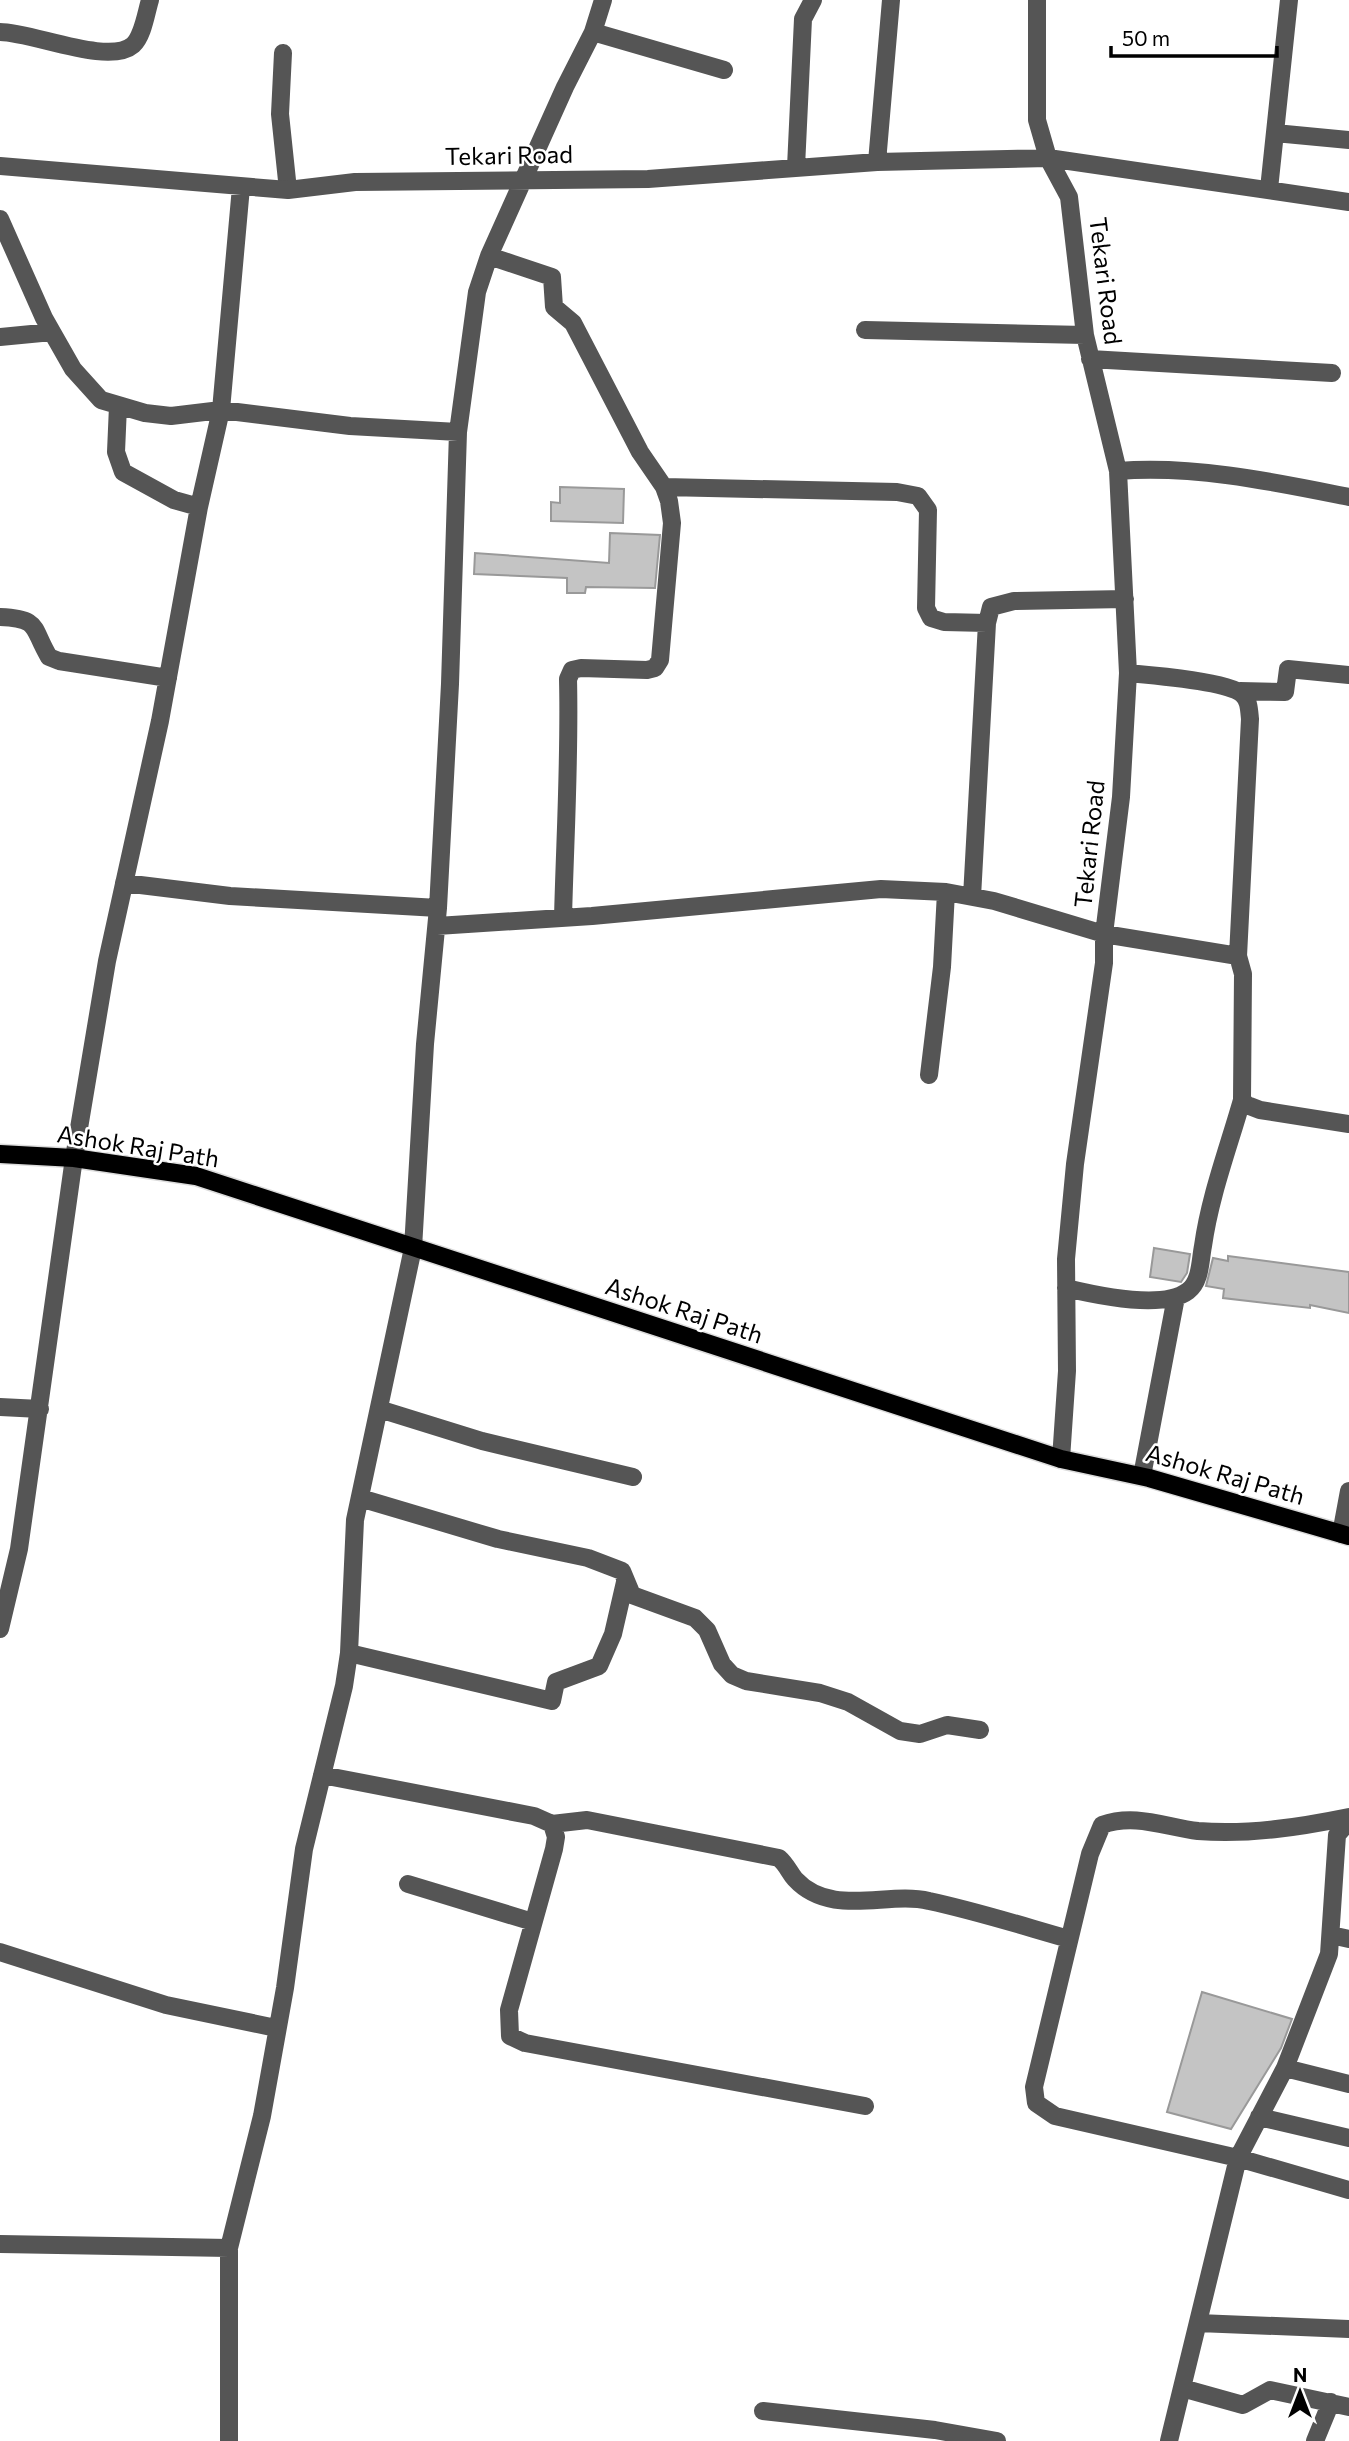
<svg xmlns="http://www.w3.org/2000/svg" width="1349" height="2441" font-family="Commissioner,sans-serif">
<rect width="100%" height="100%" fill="#fff"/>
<path fill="#c4c4c4" stroke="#999" stroke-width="2" d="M560 487 624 489 623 523 551 521V502L560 503Z
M610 533 660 535 655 588 586 587 585 593H567V578L474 574 475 553 609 563Z
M1154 1248 1190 1254 1187 1273 1181 1282 1150 1277Z
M1228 1256 1349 1272V1313L1310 1305V1308L1223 1298 1224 1289 1206 1286 1213 1258 1228 1261Z
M1202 1992 1292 2019 1281 2048 1231 2129 1167 2112Z"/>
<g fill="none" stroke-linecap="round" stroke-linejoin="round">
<g stroke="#dbdbdb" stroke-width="21">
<path id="major" d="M0 1154 74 1158 196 1176 1061 1459 1149 1478 1349 1536"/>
</g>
<path stroke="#555" stroke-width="18" d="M1037 0V120L1048 158 1349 202
M0 32C32 32 109 66 133 45 143 36 146 13 150 0
M593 32 724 70
M283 53 280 114 288 190
M1275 133 1349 140
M877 162 891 0
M0 166 288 190 355 182 648 179 877 162 1048 158 1069 197 1085 335 1118 471 1128 673 1121 797 1104 934V963L1075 1164 1066 1259 1067 1371 1061 1459
M796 167 803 19 813 0
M1269 189 1289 0
M0 219 44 318 73 369 101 400 145 413 171 416 221 410 350 426 458 432
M489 256 552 277 554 307 573 323 640 452 664 487 669 501 672 523 660 660 655 668 647 670 581 668 572 670 568 679C570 759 565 838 563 918
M865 330 1085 335
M0 337 52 332
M1090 359 1332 373
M118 406 116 452 123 472 174 500 199 507
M1118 471C1195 465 1274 482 1349 497
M664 487 897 492 918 496 928 510 926 608 931 618 944 622 987 623
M0 617C41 619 31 627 49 657L59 661 168 678
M1128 673C1150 675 1227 681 1242 694 1249 700 1249 709 1250 719L1238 956
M1240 691 1285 692 1288 669 1349 675
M124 883 230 896 438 908
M972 897 987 623 991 607 1014 601 1125 599
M437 926 592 916 881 889 946 892 994 901 1104 934 1238 956 1243 974 1242 1100 1247 1105 1260 1110 1349 1124
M929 1075 942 967 946 892
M1066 1288C1095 1295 1163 1310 1188 1291 1201 1281 1200 1261 1203 1246 1210 1196 1228 1149 1242 1100
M0 1407 40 1409
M379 1409 482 1441 633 1477
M1142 1476 1176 1297
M360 1498 498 1539 588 1558 622 1571 632 1595 695 1618 707 1630 722 1664 732 1675 746 1681 820 1693 848 1702 900 1731 920 1734 947 1725 980 1730
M1341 1534 1349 1491
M0 1629 19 1549 74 1158 107 961 160 721 199 507 221 410 241 187
M349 1653 552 1701 556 1682 599 1666 613 1634 625 1582
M322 1775 534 1816 552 1824 556 1837 554 1849 509 2010 510 2036 525 2043 865 2106
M1349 1817C1300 1827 1249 1835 1198 1831 1165 1827 1135 1813 1102 1825L1090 1854 1034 2087 1036 2103 1055 2116 1238 2158 1349 2190
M552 1824 587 1820 779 1858C787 1865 789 1872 795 1879 831 1918 887 1891 929 1901 976 1911 1023 1926 1069 1939
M408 1884 533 1922
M1331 1935 1349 1939
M0 1952 166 2005 276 2028
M1285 2068 1349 2084
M1259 2117 1349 2138
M0 2244 229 2248
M1198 2323 1349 2329
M1182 2388 1243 2405 1270 2390 1349 2407
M763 2411 935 2430 997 2441
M229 2441V2248L262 2116 285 1988 304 1849 344 1686 349 1653 355 1520 413 1248 425 1044 438 908 450 684 458 432 477 292 489 256 565 87 593 32 603 0
M1169 2441 1238 2158 1285 2068 1329 1954 1337 1835 1349 1821
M1315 2441 1331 2402"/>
<use href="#major" stroke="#000" stroke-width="18"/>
</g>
<g text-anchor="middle" stroke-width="5" stroke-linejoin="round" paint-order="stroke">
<g font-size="24" fill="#000" stroke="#fff">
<text transform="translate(509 156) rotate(-1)" y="8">Tekari Road</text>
<text transform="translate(1105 281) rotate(83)" y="8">Tekari Road</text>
<text transform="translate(1090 844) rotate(-84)" y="8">Tekari Road</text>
<text transform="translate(138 1147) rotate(9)" y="8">Ashok Raj Path</text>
<text transform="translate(684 1311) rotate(18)" y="8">Ashok Raj Path</text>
<text transform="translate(1225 1475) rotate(16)" y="8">Ashok Raj Path</text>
</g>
</g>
<g transform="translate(1300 2392)" stroke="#ffffff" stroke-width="5" paint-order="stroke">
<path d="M0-5L12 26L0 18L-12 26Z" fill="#000000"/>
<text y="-10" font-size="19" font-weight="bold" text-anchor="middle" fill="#000000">N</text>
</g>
<path d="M1111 46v10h166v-10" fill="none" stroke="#000000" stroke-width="3.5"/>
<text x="1122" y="46" font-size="21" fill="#000000" stroke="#ffffff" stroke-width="5" paint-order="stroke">50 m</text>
</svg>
